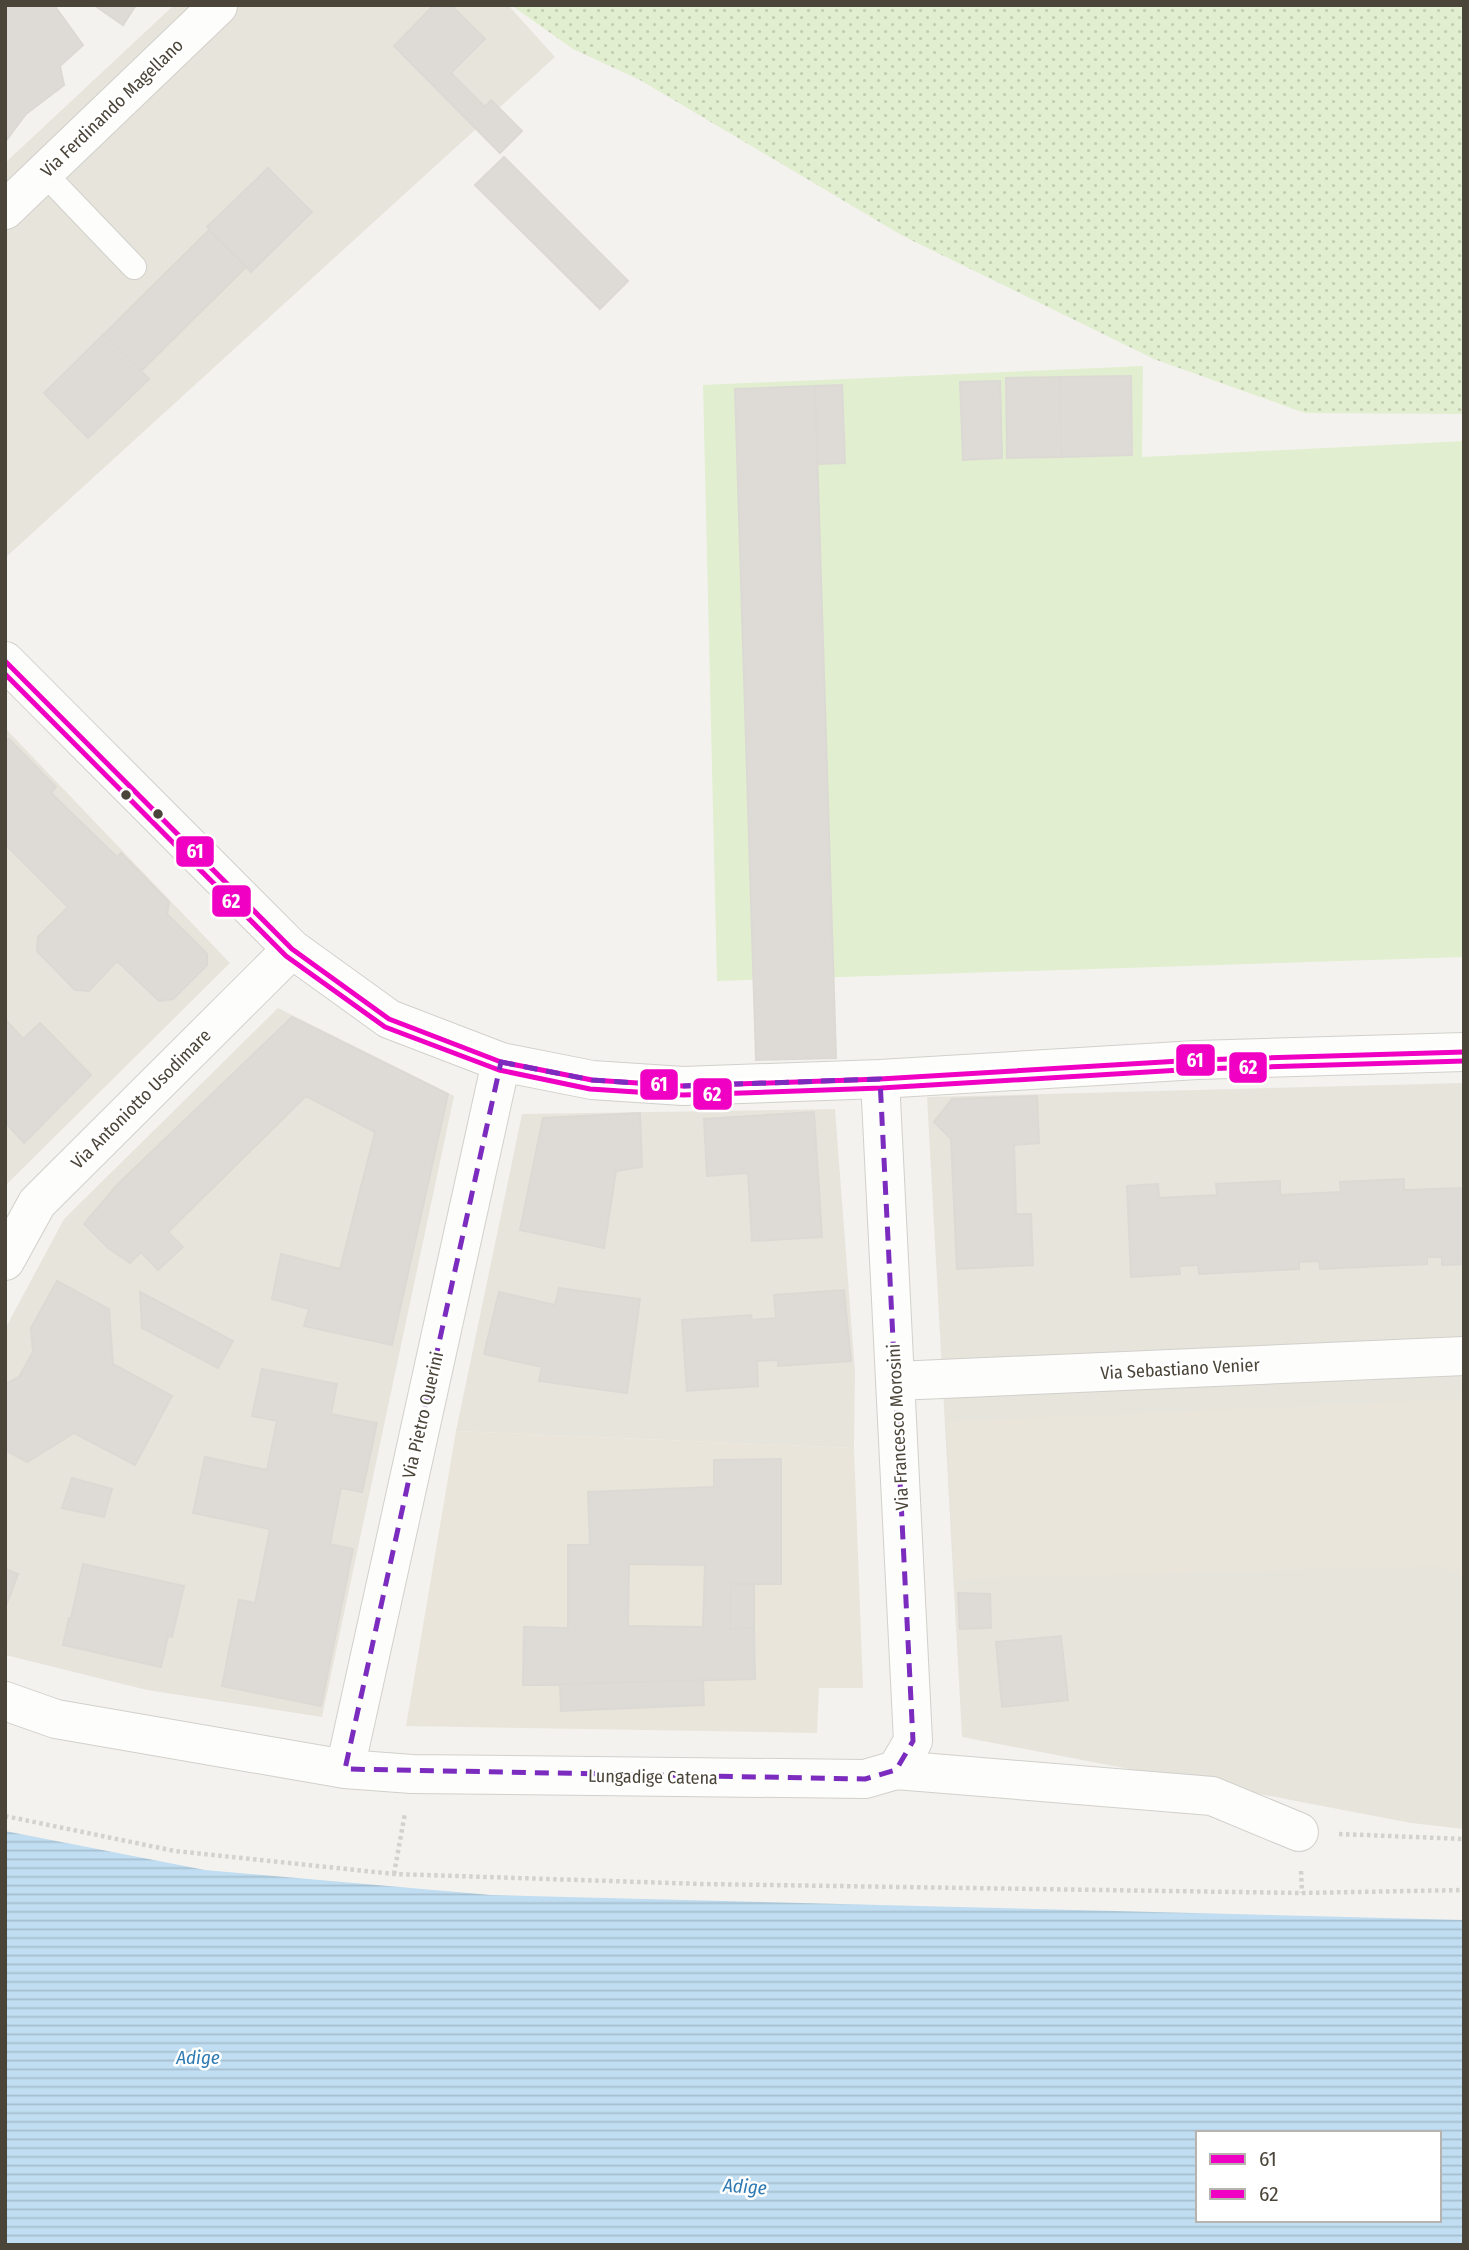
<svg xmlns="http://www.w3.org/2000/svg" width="1469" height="2250" font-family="'Fira Sans Condensed',sans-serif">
<defs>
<pattern id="grass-dots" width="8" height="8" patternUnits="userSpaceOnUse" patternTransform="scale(1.75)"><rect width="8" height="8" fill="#e1eecf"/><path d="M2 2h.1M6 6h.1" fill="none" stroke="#c3cdb2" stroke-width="1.8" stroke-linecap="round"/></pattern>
<pattern id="water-rules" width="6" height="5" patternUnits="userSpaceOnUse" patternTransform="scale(1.75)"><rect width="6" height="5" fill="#c0ddf1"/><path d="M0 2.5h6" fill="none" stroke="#a6bfcf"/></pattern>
</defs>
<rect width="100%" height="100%" fill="#f4f2ee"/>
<path fill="#e7e4dc" d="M174 5H508L555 57 5 558V163Z
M5 728 230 963 5 1186Z
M278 1008 454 1096 322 1717 147 1690 5 1655V1329L64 1219Z
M1464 1083V1829L1411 1823 962 1737 927 1097Z
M835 1109 855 1372 854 1448 456 1431 522 1114Z"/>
<path fill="#eae5da" d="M1464 1399V1577L1441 1566 955 1579 947 1422Z
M456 1431 854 1448 863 1688H819L817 1733 406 1726Z"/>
<path fill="url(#grass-dots)" d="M511 5H1464V414L1305 413 1154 359 903 236 640 80 573 49Z"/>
<path fill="#e1eecf" d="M1143 366 1142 457 1464 441V957L717 981 703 385Z"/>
<path fill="url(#water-rules)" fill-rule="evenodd" d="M5 1831 205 1870 491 1895 1464 1920V2245H5ZM1198 2133H1439V2220H1198Z"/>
<path fill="#dedbd6" stroke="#dcd9d4" stroke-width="2" fill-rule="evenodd" d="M5 5H54L83 45 60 66 64 85 26 114 5 142Z
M94 5H136L123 25Z
M434 5H451L485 39 451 73 485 107 491 100 522 131 500 153 394 46Z
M504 157 628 281 600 309 475 185Z
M268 168 312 212 251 272 207 227Z
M209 230 246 267 141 371 104 334Z
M104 334 149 379 88 438 44 393Z
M1131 376 1132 455 1061 457 1060 377Z
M1060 377 1061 457 1007 458 1006 378Z
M1000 381 1002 458 963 460 960 382Z
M842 385 845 463 817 464 815 386Z
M815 386 836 1058 756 1060 735 389Z
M5 739H9L56 787 51 793 117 857 121 853 169 902 167 914 207 954V965L173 999 159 1001 117 961 89 991 75 990 37 951 38 937 68 907 5 844Z
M292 1017 448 1094 392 1345 304 1326 309 1309 272 1299 281 1254 340 1269 375 1132 306 1096 168 1232 183 1247 158 1270 141 1252 130 1263 108 1248 84 1224 117 1185Z
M5 1019 23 1039 40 1023 91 1075 24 1143 5 1122Z
M1037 1096 1039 1143 1014 1145 1016 1214H1031L1033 1265 957 1269 951 1139 934 1122 952 1099Z
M814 1112 822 1237 752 1241 748 1173 707 1176 704 1119Z
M640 1113 642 1167 616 1171 604 1248 520 1230 543 1118Z
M1463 1177H1464V1264L1442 1265V1257H1427V1264L1320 1269 1319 1261 1299 1262V1269L1199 1274 1198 1265 1179 1266 1180 1274 1131 1277 1127 1186 1158 1184 1159 1198 1217 1195 1216 1184 1280 1181V1195L1341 1192 1340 1182 1404 1179V1190L1464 1188Z
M57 1281 109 1309 113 1364 172 1396 135 1465 74 1433 27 1462 5 1450V1384L19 1377 33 1352 31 1328Z
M559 1288 640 1299 627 1393 539 1381 542 1367 484 1354 499 1292 555 1305Z
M844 1290 851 1361 778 1366V1360L757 1361 758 1386 687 1391 682 1320 751 1315 752 1320 776 1318 774 1295Z
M140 1292 233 1341 218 1368 142 1328Z
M262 1369 337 1384 331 1414 377 1423 362 1492 341 1488 330 1544 353 1549 321 1706 222 1686 239 1600 255 1603 270 1529 193 1513 205 1457 267 1470 277 1421 252 1416Z
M781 1459V1584H731L730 1629 754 1628 755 1679 523 1685 524 1627 568 1628V1545H590L588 1492 714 1487V1460ZM629 1564 705 1565 703 1627 628 1626Z
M72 1478 112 1489 104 1517 62 1508Z
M83 1564 184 1586 172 1637 168 1636 161 1667 63 1645 69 1618H71Z
M5 1569 18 1574 5 1609Z
M731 1584H754V1628L730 1629Z
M958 1593 990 1594 991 1628 960 1629Z
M1061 1636 1068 1700 1002 1707 996 1642Z
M703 1680 704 1705 561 1711 560 1684Z"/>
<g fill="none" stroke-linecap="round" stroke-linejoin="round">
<g stroke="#d2d0cb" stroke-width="26">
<path id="lane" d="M44 173 134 267"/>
</g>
<g stroke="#d2d0cb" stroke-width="40">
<path id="street" d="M5 210 218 6
M5 661 292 949 389 1019 501 1062 592 1080 683 1086 880 1079 1197 1060 1464 1052
M880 1079 913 1741 896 1770
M5 1261 37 1203 292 949
M896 1381 1464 1356
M5 1701 56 1719 345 1769 412 1774 865 1779 896 1770 1212 1796 1299 1832
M345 1769 501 1062"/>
</g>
<path stroke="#d3d2cc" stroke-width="4.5" stroke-dasharray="3.5 3.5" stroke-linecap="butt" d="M5 1816 175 1851 394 1874 702 1884 1302 1893 1464 1890
M1339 1834 1464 1839
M1301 1871 1302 1893
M394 1874 405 1813"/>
<use href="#lane" stroke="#fdfdfc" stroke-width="24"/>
<use href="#street" stroke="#fdfdfc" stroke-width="38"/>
<g stroke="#fff" stroke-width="10">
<path id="bus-1" d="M5 661 292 949 389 1019 501 1062 592 1080 683 1086 880 1079 1197 1060 1464 1052"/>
</g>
<g stroke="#fff" stroke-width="10">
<path id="bus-2" d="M5 674 286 956 385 1027 499 1070 590 1089 683 1095 881 1088 1197 1069 1464 1061"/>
</g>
<use href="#bus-1" stroke="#f000c2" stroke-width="5"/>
<use href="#bus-2" stroke="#f000c2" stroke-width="5"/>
</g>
<path fill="none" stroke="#7b2cbf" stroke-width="5" stroke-dasharray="14 9" stroke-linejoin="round" d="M501 1062 592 1080 683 1086 880 1079 913 1741 896 1770 865 1779 345 1769Z"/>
<g fill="#4b4439" stroke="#fff" stroke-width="2.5">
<circle cx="126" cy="795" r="6"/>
<circle cx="158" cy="814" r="6"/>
</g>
<g text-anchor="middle" stroke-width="5" stroke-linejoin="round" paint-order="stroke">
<g font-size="18" fill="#4b4439" stroke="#fff">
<text transform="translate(112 108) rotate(-44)" y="6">Via Ferdinando Magellano</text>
<text transform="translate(141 1099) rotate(-45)" y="6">Via Antoniotto Usodimare</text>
<text transform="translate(1180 1369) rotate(-3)" y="6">Via Sebastiano Venier</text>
<text transform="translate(423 1415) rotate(-77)" y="6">Via Pietro Querini</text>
<text transform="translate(898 1427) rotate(-93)" y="6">Via Francesco Morosini</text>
<text transform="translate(653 1777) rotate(1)" y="6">Lungadige Catena</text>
</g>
<g font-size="19" font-style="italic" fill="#2e7ab2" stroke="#fff">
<text x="198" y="2064">Adige</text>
<text transform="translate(745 2186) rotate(4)" y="7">Adige</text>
</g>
</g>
<g stroke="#fff" stroke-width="2.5">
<rect x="175" y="835" width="40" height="33" rx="7" fill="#f000c2"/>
<rect x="211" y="884" width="41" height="34" rx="7" fill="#f000c2"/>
<rect x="1175" y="1043" width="41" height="34" rx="7" fill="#f000c2"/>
<rect x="1228" y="1051" width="40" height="33" rx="7" fill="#f000c2"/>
<rect x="639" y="1068" width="40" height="33" rx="7" fill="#f000c2"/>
<rect x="692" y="1077" width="41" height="34" rx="7" fill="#f000c2"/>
</g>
<g font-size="19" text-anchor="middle" font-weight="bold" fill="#fff">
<text x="195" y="858">61</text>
<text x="231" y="908">62</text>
<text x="1195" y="1067">61</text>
<text x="1248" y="1074">62</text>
<text x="659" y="1091">61</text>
<text x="712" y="1101">62</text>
</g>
<rect width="1469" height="2250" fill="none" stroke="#4b4439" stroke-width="14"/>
<rect x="1196" y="2131" width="245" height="91" fill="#ffffff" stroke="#b7b4b0" stroke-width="2"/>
<rect x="1210" y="2154" width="35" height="10" fill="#f000c2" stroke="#b7b4b0" stroke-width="2"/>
<text x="1259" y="2166" font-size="21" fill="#4b4439">61</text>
<rect x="1210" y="2189" width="35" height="10" fill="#f000c2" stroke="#b7b4b0" stroke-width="2"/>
<text x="1259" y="2201" font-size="21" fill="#4b4439">62</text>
</svg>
